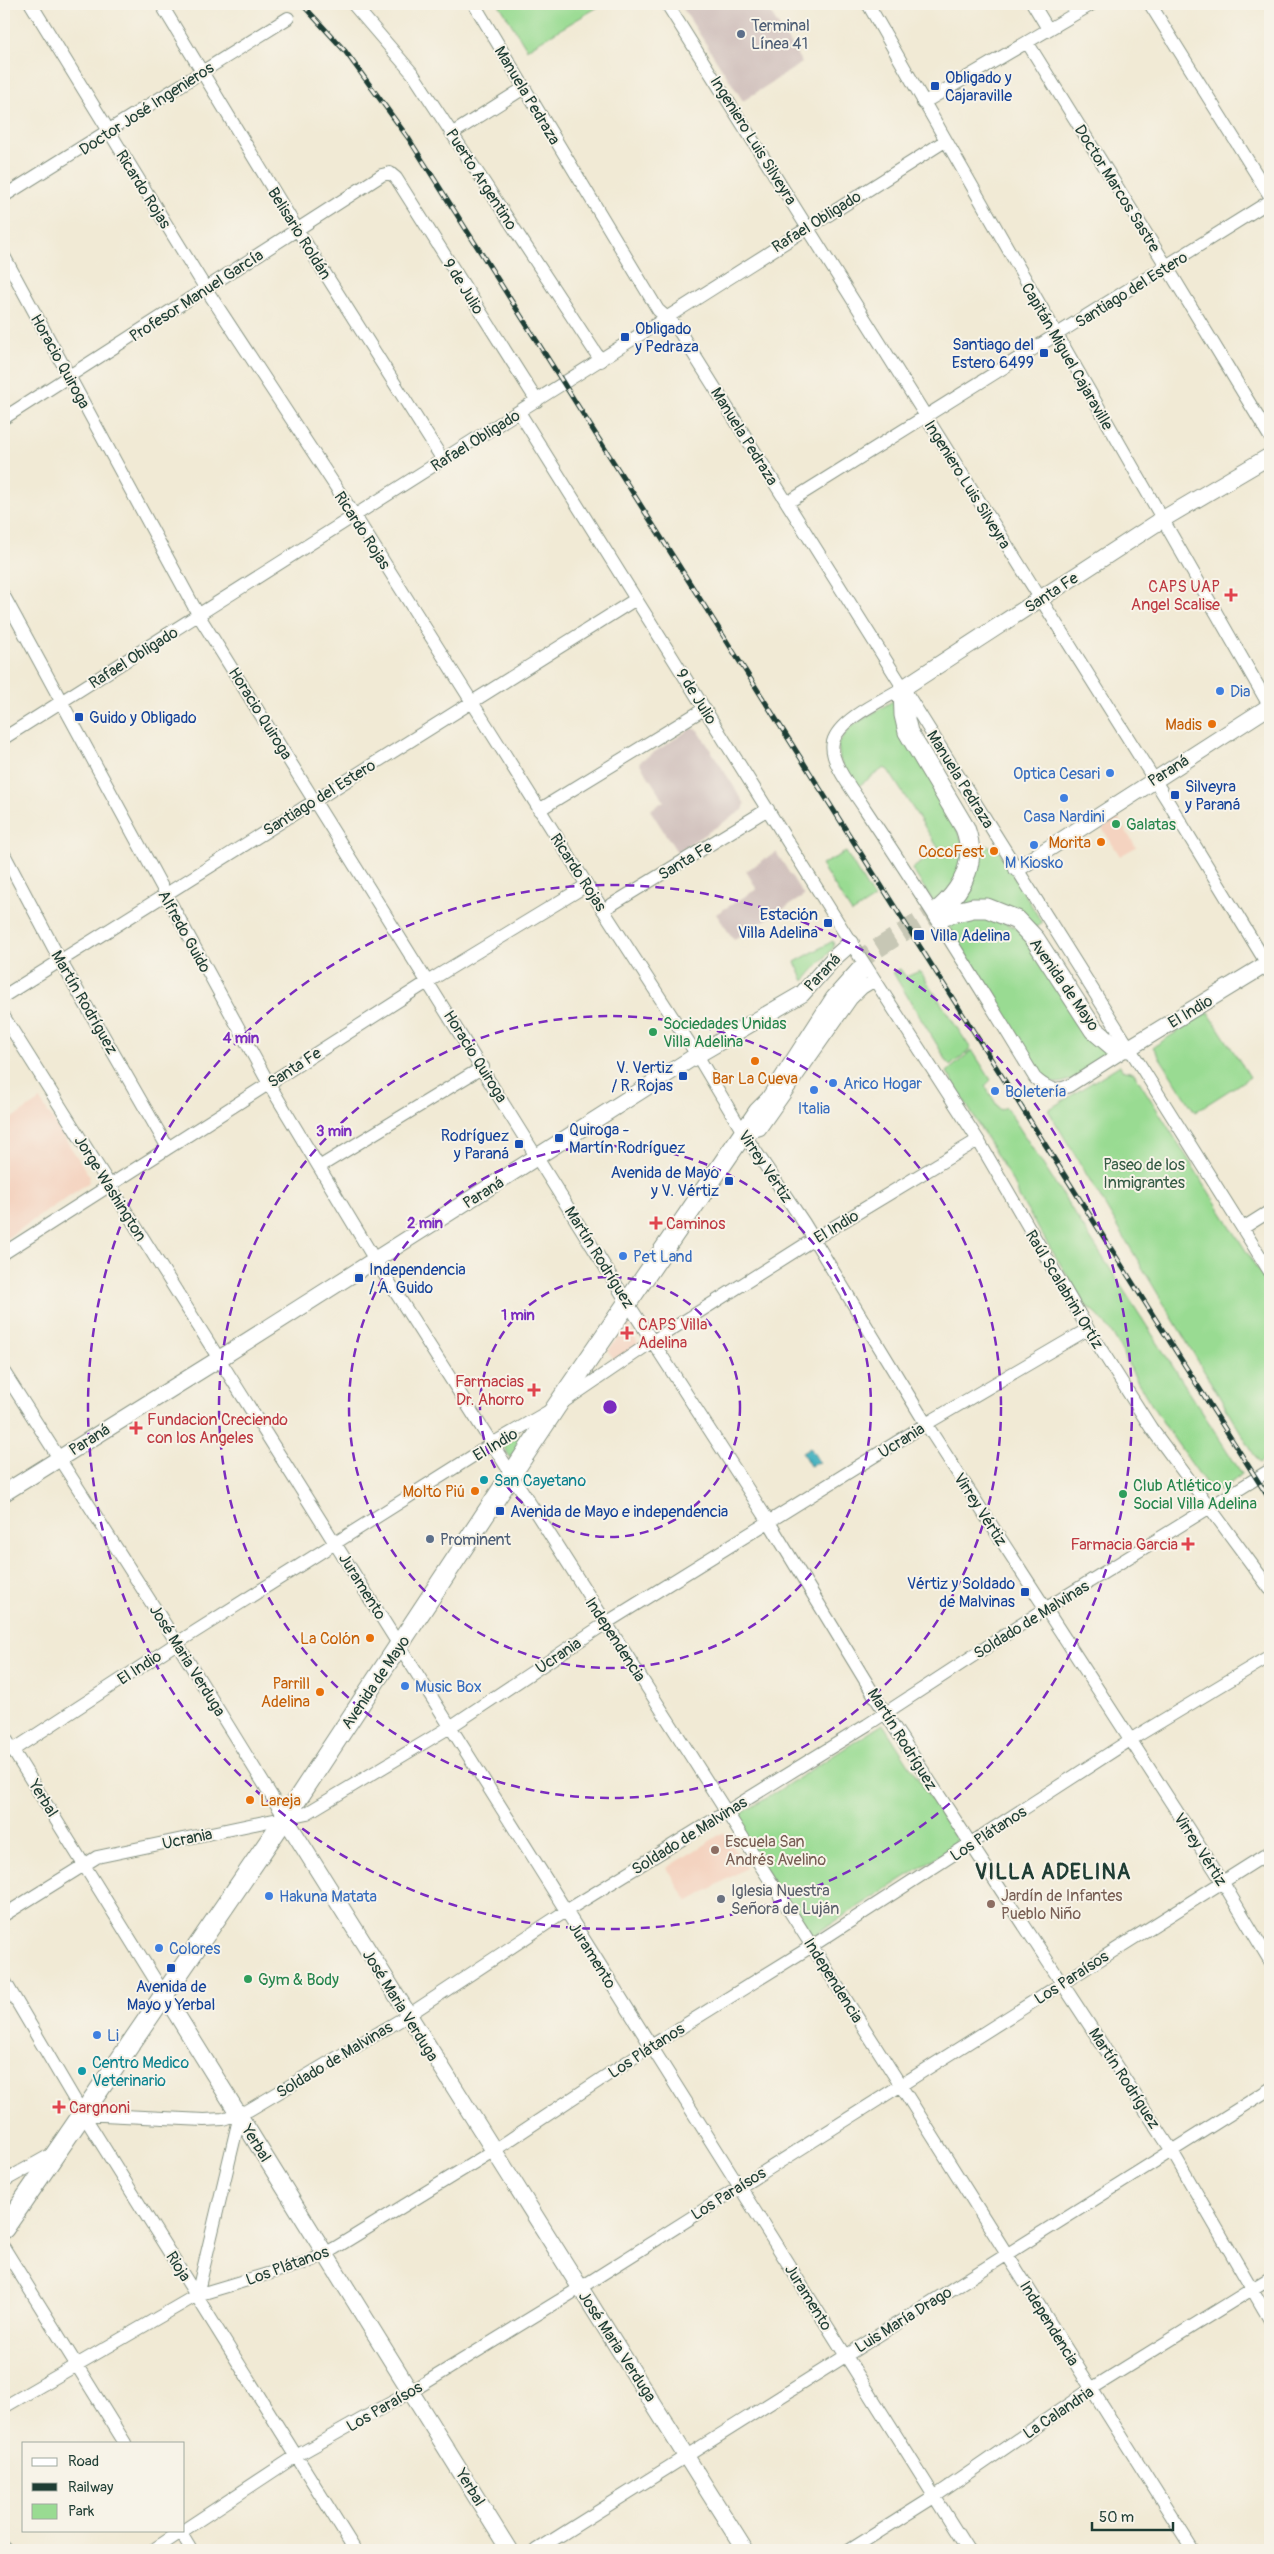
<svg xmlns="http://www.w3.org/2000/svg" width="1274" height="2554" font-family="Pangolin,sans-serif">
<rect width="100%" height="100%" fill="#f7f3e8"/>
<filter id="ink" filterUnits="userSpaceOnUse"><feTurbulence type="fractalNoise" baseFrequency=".02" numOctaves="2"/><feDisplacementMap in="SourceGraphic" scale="10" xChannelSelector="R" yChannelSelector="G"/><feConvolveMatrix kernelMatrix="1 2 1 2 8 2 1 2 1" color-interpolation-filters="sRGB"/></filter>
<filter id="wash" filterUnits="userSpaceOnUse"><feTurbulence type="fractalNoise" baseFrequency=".0096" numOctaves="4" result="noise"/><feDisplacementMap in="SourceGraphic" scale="20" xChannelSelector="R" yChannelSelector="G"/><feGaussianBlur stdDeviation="1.12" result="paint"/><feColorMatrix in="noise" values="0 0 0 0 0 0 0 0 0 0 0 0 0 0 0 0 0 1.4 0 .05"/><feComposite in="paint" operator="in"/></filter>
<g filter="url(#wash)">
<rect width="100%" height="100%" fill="#f1ead5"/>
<path fill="#f4d3c0" d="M1118 818 1136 847 1120 856 1102 828Z
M40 1100 90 1177 88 1183 4 1240V1124Z
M628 1323 638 1344 615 1362 608 1351Z
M724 1832 746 1868 688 1902 667 1868Z"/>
<path fill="#d0c0bc" d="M680 4H765L802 63 743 101Z
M692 728 698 730 745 804 743 810 677 852 650 810 664 801 639 762Z
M776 852 804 896 734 940 716 914 757 889 746 871Z"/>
<path fill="#99db92" stroke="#5c8c63" d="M499 4H603L527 49Z
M896 699 963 843 961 872 936 906 912 869 939 849 888 770 884 768 857 787 840 760 838 744 850 727Z
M976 842 998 849 1042 923 1036 927 961 906 957 900Z
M846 852 874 899 852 913 821 865Z
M986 915 1019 929 1114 1052C1100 1060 1071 1085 1055 1083 1048 1082 1044 1077 1038 1073L948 925 960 919Z
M833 941 834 947 804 981 795 962Z
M900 969 906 977 920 971 971 1049 950 1066 898 981 893 972Z
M1208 1012 1250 1077 1195 1112 1153 1047Z
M972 1050 991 1080 985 1086 1000 1110 1006 1107 1242 1474 1222 1490 1210 1489C1185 1455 1160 1420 1139 1384 1124 1359 1112 1322 1086 1306L1019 1197 1017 1189 947 1072Z
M1120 1065 1122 1070 1134 1073 1270 1289V1456L1259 1463 1048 1110Z
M526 1431 529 1436 513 1462 503 1446Z
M883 1724 959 1843 809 1938 732 1820Z"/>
<path fill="#43b1bf" stroke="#31777a" d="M810 1447 819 1462 810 1466 802 1452Z"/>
</g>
<g filter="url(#ink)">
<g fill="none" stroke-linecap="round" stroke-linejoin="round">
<path stroke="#c7c7b5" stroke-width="19" stroke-dasharray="19 9" stroke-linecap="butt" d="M854 963 940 909"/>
<g stroke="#889484" stroke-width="14">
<path id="minor" d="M31 4 206 289 355 516 587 885 697 1055 744 1134 804 1223 926 1424 1222 1881 1270 1961
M161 4 297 229 443 460
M353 4 413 74 601 361
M474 4 658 310 676 326 1270 1272
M667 4 1167 800 1267 964
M868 4 1270 707
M1033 4 1048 29
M1150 4 1270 196
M1027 42 1167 267 1270 437
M923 103 1092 4
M453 133 524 88
M4 196 288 18
M4 256 199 616 627 1302 769 1522 885 1713 1172 2151 1270 2320
M519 412 851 943 978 1140 1088 1329 1151 1428 1270 1589
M4 418 382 175 390 173 396 178 537 401
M787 503 1270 201
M4 596 269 1084 375 1260 901 2086 1193 2550
M903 688C883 700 839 719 833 742 828 761 855 793 865 809 924 897 980 987 1035 1078 1046 1088 1054 1092 1069 1086L1129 1048
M4 738 945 141
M539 810 704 709
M4 854 60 960 168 1148
M603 910 768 809
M4 996 636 599
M4 1017 968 2550
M744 1134 760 1129 851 999 862 988 875 980
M319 1167 483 1067
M1243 1228 1270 1211
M4 1253 429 981 587 885
M4 1372 177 1643 285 1818
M4 1736 164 1994
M13 1750 177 1643 492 1444 556 1407 653 1341 814 1239 978 1140
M4 1915 97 1857 307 1813 450 1727 606 1623 926 1424 1088 1329
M4 1980 83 2114 355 2550
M83 2114 204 2120 223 2119 249 2110 407 2016 566 1911 867 1725 1045 1609 1270 1470
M4 2181 52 2154
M4 2248 125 2443
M197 2295 240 2115
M4 2407 197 2295 311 2261 335 2248 493 2151 651 2046 812 1946 1130 1740 1270 1656
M179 2530 191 2550
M184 2530 296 2456 412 2391 580 2288 1270 1852
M4 2547 6 2550
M153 2550 183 2530
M537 2550 1270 2089
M850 2550 934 2497 1091 2389 1270 2278"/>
</g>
<g stroke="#889484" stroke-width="18">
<path id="tertiary" d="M903 688 1163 519 1270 456
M1017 869 1270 706
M1129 1048 1270 962
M4 1493 219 1359 697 1055 802 994 834 958 851 943
M285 1818 745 2550
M164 1994 509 2550"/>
</g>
<g stroke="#889484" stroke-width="21">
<path id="secondary" d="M903 688 904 715 908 732 965 828C977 860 965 887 940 909
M944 915 973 908H987L1017 920 1035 939 1094 1030 1113 1046 1129 1048
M4 2229 285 1818 556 1407 758 1112 770 1100 835 999 860 971"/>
</g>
<use href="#minor" stroke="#fff" stroke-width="12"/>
<use href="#tertiary" stroke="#fff" stroke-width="16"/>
<use href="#secondary" stroke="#fff" stroke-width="19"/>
<g stroke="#1f3d34" stroke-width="5">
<path id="rail" d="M302 4 345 51 409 139 1270 1500"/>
</g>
<use href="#rail" stroke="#f7f3e8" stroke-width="3" stroke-dasharray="9" stroke-linecap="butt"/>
</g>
</g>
<g fill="none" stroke="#7b2cbf" stroke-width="2.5" stroke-dasharray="9 6">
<circle cx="610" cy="1407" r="130"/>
<circle cx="610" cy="1407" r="261"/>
<circle cx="610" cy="1407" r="391"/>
<circle cx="610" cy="1407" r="522"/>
</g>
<g fill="#5c6f8a" stroke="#f7f3e8" stroke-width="2">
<circle cx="741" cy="34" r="5"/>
<circle cx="430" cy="1539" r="5"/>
</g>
<g fill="#1a4fb4" stroke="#f7f3e8" stroke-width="2">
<rect x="930" y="81" width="10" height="10" rx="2.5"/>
<rect x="620" y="332" width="10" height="10" rx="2.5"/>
<rect x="1039" y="348" width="10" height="10" rx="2.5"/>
<rect x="74" y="712" width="10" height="10" rx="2.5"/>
<rect x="1170" y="790" width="10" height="10" rx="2.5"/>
<rect x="823" y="918" width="10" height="10" rx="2.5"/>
<rect x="913" y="929" width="12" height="12" rx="2.5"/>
<rect x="678" y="1071" width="10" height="10" rx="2.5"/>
<rect x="554" y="1133" width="10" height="10" rx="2.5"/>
<rect x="514" y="1139" width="10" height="10" rx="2.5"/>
<rect x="724" y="1176" width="10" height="10" rx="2.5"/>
<rect x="354" y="1273" width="10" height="10" rx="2.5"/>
<rect x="495" y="1506" width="10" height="10" rx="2.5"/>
<rect x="1020" y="1587" width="10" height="10" rx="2.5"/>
<rect x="166" y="1963" width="10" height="10" rx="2.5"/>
</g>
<g fill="#e0444e" stroke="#f7f3e8" stroke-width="2">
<path d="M1228.5 587.5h5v5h5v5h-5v5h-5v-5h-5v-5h5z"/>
<path d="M653.5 1215.5h5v5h5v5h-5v5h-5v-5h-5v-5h5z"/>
<path d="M624.5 1325.5h5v5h5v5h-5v5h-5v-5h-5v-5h5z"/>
<path d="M531.5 1382.5h5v5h5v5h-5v5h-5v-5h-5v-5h5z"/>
<path d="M133.5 1420.5h5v5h5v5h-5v5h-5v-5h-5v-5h5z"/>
<path d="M1185.5 1536.5h5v5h5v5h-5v5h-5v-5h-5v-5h5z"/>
<path d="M56.5 2099.5h5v5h5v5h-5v5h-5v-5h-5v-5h5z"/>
</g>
<g fill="#3f7fe0" stroke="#f7f3e8" stroke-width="2">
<circle cx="1220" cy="691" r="5"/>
<circle cx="1110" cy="773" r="5"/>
<circle cx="1064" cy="798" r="5"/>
<circle cx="1034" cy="845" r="5"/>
<circle cx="833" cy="1083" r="5"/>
<circle cx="814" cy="1090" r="5"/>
<circle cx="995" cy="1091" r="5"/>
<circle cx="623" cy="1256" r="5"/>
<circle cx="405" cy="1686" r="5"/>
<circle cx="269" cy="1896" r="5"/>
<circle cx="159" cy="1948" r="5"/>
<circle cx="97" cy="2035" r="5"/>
</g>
<g fill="#e8710a" stroke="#f7f3e8" stroke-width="2">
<circle cx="1212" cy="724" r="5"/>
<circle cx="1101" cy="842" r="5"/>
<circle cx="994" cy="851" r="5"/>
<circle cx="755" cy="1061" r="5"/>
<circle cx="475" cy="1491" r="5"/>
<circle cx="370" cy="1638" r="5"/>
<circle cx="320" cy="1692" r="5"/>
<circle cx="250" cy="1800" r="5"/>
</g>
<g fill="#2e9e5b" stroke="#f7f3e8" stroke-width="2">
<circle cx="1116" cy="824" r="5"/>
<circle cx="653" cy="1032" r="5"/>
<circle cx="1123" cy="1494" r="5"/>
<circle cx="248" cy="1979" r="5"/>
</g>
<g fill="#0f9aa8" stroke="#f7f3e8" stroke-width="2">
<circle cx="484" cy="1480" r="5"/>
<circle cx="82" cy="2071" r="5"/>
</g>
<g fill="#8d6e63" stroke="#f7f3e8" stroke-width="2">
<circle cx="715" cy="1850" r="5"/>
<circle cx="991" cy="1904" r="5"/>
</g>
<circle fill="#6b7280" stroke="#f7f3e8" stroke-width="2" cx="721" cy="1899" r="5"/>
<g text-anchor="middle" stroke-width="4" stroke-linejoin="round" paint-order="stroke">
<g font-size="16" fill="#4e5e75" stroke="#f7f3e8" text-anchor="start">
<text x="751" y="31">Terminal<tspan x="751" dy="18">Línea 41</tspan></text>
<text x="440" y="1545">Prominent</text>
</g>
<g font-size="16" fill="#164399" stroke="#f7f3e8" text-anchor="start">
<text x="945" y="83">Obligado y<tspan x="945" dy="18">Cajaraville</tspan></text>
<text x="635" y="334">Obligado<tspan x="635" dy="18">y Pedraza</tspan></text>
<text x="1034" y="350" text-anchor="end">Santiago del<tspan x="1034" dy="18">Estero 6499</tspan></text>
<text x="89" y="723">Guido y Obligado</text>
<text x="1185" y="792">Silveyra<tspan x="1185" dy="18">y Paraná</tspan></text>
<text x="818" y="920" text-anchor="end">Estación<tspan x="818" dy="18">Villa Adelina</tspan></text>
<text x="930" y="941">Villa Adelina</text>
<text x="673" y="1073" text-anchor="end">V. Vertiz<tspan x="673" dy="18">/ R. Rojas</tspan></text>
<text x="569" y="1135">Quiroga -<tspan x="569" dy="18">Martín Rodríguez</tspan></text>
<text x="509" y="1141" text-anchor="end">Rodríguez<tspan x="509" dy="18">y Paraná</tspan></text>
<text x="719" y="1178" text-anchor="end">Avenida de Mayo<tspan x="719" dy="18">y V. Vértiz</tspan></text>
<text x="369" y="1275">Independencia<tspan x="369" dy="18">/ A. Guido</tspan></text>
<text x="510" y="1517">Avenida de Mayo e independencia</text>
<text x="1015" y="1589" text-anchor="end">Vértiz y Soldado<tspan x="1015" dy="18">de Malvinas</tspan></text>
<text x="171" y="1992" text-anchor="middle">Avenida de<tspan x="171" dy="18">Mayo y Yerbal</tspan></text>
</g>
<g font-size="16" fill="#1f3d34" stroke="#f7f3e8">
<text transform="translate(528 95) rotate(59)" y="6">Manuela Pedraza</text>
<text transform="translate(146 108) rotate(-33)" y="6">Doctor José Ingenieros</text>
<text transform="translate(754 140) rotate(58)" y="6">Ingeniero Luis Silveyra</text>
<text transform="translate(482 179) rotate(57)" y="6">Puerto Argentino</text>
<text transform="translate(1118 188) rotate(58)" y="6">Doctor Marcos Sastre</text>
<text transform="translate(144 189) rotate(58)" y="6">Ricardo Rojas</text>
<text transform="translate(816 221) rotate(-32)" y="6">Rafael Obligado</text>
<text transform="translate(300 233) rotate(58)" y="6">Belisario Roldán</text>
<text transform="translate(464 286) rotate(58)" y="6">9 de Julio</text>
<text transform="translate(1131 289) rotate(-32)" y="6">Santiago del Estero</text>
<text transform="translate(196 295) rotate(-33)" y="6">Profesor Manuel García</text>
<text transform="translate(1068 356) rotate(60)" y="6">Capitán Miguel Cajaraville</text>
<text transform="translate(61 361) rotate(61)" y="6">Horacio Quiroga</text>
<text transform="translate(745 436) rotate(58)" y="6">Manuela Pedraza</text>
<text transform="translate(475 440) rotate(-32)" y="6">Rafael Obligado</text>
<text transform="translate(968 484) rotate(58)" y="6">Ingeniero Luis Silveyra</text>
<text transform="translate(363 530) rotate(57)" y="6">Ricardo Rojas</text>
<text transform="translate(1051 592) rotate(-33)" y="6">Santa Fe</text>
<text transform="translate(133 657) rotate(-32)" y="6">Rafael Obligado</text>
<text transform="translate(697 696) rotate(58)" y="6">9 de Julio</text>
<text transform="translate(261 713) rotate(58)" y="6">Horacio Quiroga</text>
<text transform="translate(1168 770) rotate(-32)" y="6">Paraná</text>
<text transform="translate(961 779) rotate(58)" y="6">Manuela Pedraza</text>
<text transform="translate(319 797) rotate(-32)" y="6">Santiago del Estero</text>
<text transform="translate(685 860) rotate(-31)" y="6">Santa Fe</text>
<text transform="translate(579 872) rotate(57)" y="6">Ricardo Rojas</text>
<text transform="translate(185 931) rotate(61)" y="6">Alfredo Guido</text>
<text transform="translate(822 972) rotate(-47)" y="6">Paraná</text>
<text transform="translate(1065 984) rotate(55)" y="6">Avenida de Mayo</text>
<text transform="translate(85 1002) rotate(60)" y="6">Martín Rodríguez</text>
<text transform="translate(1190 1011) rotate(-31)" y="6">El Indio</text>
<text transform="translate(476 1056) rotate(58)" y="6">Horacio Quiroga</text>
<text transform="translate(294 1067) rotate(-33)" y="6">Santa Fe</text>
<text transform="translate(766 1166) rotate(56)" y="6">Virrey Vértiz</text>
<text transform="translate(111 1188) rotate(58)" y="6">Jorge Washington</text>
<text transform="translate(483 1192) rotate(-32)" y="6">Paraná</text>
<text transform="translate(836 1226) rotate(-31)" y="6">El Indio</text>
<text transform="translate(600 1257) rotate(58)" y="6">Martín Rodríguez</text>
<text transform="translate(1065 1289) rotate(59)" y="6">Raúl Scalabrini Ortíz</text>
<text transform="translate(89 1439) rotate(-32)" y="6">Paraná</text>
<text transform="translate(901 1440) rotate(-32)" y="6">Ucrania</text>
<text transform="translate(495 1444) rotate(-31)" y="6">El Indio</text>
<text transform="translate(981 1509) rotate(57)" y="6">Virrey Vértiz</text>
<text transform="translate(363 1586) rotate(58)" y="6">Juramento</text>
<text transform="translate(1031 1619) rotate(-32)" y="6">Soldado de Malvinas</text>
<text transform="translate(616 1639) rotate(57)" y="6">Independencia</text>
<text transform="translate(558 1655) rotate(-34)" y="6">Ucrania</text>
<text transform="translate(188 1660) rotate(58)" y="6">José Maria Verduga</text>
<text transform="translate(139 1667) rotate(-33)" y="6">El Indio</text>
<text transform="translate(375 1682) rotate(-56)" y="6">Avenida de Mayo</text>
<text transform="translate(903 1739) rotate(58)" y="6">Martín Rodríguez</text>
<text transform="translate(44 1798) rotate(58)" y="6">Yerbal</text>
<text transform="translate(988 1833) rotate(-33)" y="6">Los Plátanos</text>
<text transform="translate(689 1835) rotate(-32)" y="6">Soldado de Malvinas</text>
<text transform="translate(187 1838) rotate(-12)" y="6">Ucrania</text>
<text transform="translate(1201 1849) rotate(57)" y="6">Virrey Vértiz</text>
<text transform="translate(593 1955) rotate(58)" y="6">Juramento</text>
<text transform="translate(1071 1977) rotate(-33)" y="6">Los Paraísos</text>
<text transform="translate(834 1980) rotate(58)" y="6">Independencia</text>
<text transform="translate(401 2005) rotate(58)" y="6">José Maria Verduga</text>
<text transform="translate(646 2050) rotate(-33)" y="6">Los Plátanos</text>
<text transform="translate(334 2059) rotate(-31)" y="6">Soldado de Malvinas</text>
<text transform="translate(1125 2078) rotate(57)" y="6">Martín Rodríguez</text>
<text transform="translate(257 2143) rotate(58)" y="6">Yerbal</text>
<text transform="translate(728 2193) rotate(-32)" y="6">Los Paraísos</text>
<text transform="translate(287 2265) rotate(-20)" y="6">Los Plátanos</text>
<text transform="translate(179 2266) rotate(58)" y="6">Rioja</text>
<text transform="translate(809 2297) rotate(58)" y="6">Juramento</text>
<text transform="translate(903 2319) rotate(-32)" y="6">Luis María Drago</text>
<text transform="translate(1050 2323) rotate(58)" y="6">Independencia</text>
<text transform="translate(618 2346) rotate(57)" y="6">José Maria Verduga</text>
<text transform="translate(384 2406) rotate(-30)" y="6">Los Paraísos</text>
<text transform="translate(1058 2412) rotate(-34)" y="6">La Calandria</text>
<text transform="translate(471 2487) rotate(58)" y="6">Yerbal</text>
</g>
<g font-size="16" fill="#be3a42" stroke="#f7f3e8" text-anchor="start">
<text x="1220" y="592" text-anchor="end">CAPS UAP<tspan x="1220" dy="18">Angel Scalise</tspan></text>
<text x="666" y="1229">Caminos</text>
<text x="638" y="1330">CAPS Villa<tspan x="638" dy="18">Adelina</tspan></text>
<text x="524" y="1387" text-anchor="end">Farmacias<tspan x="524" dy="18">Dr. Ahorro</tspan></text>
<text x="147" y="1425">Fundacion Creciendo<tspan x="147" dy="18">con los Angeles</tspan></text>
<text x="1178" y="1550" text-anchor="end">Farmacia Garcia</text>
<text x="69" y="2113">Cargnoni</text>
</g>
<g font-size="16" fill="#366cbe" stroke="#f7f3e8" text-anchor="start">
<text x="1230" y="697">Dia</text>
<text x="1100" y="779" text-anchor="end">Optica Cesari</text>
<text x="1064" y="822" text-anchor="middle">Casa Nardini</text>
<text x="1034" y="868" text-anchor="middle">M Kiosko</text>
<text x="843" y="1089">Arico Hogar</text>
<text x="1005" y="1097">Boletería</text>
<text x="814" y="1114" text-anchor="middle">Italia</text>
<text x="633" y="1262">Pet Land</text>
<text x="415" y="1692">Music Box</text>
<text x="279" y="1902">Hakuna Matata</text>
<text x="169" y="1954">Colores</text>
<text x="107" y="2041">Li</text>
</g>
<g font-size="16" fill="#c56008" stroke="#f7f3e8" text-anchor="end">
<text x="1202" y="730">Madis</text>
<text x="1091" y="848">Morita</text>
<text x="984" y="857">CocoFest</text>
<text x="755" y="1084" text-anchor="middle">Bar La Cueva</text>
<text x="465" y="1497">Molto Piú</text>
<text x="360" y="1644">La Colón</text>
<text x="310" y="1689">Parrill<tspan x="310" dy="18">Adelina</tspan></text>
<text x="260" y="1806" text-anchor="start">Lareja</text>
</g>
<g font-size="16" fill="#27864d" stroke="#f7f3e8" text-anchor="start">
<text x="1126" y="830">Galatas</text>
<text x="663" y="1029">Sociedades Unidas<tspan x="663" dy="18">Villa Adelina</tspan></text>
<text x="1133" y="1491">Club Atlético y<tspan x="1133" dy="18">Social Villa Adelina</tspan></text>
<text x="258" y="1985">Gym &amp; Body</text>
</g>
<g font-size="16" fill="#375d47" stroke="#f7f3e8">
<text x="1144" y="1170">Paseo de los<tspan x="1144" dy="18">Inmigrantes</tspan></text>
</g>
<g font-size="16" fill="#0d838f" stroke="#f7f3e8" text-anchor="start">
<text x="494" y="1486">San Cayetano</text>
<text x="92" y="2068">Centro Medico<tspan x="92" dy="18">Veterinario</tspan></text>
</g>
<g font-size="16" fill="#785e54" stroke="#f7f3e8" text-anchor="start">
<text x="725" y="1847">Escuela San<tspan x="725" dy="18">Andrés Avelino</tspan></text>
<text x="1001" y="1901">Jardín de Infantes<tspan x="1001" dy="18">Pueblo Niño</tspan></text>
</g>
<g font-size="16" fill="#5b616d" stroke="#f7f3e8" text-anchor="start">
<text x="731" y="1896">Iglesia Nuestra<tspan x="731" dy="18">Señora de Luján</tspan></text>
</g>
<g font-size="21" font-weight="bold" letter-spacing="1" fill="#1f3d34" stroke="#f7f3e8">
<text x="1053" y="1879">VILLA ADELINA</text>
</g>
</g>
<circle cx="610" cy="1407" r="8" fill="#7b2cbf" stroke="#f7f3e8" stroke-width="2.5"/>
<g font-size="15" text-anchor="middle" font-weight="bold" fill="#7b2cbf" stroke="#f7f3e8" stroke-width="4" stroke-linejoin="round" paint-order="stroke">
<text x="241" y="1043">4 min</text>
<text x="334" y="1136">3 min</text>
<text x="425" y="1228">2 min</text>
<text x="518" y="1320">1 min</text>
</g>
<rect width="1274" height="2554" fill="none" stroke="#f7f3e8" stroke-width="20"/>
<rect x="22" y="2442" width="162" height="90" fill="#f7f3e8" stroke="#a1aaa0"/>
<rect x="32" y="2458" width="25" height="8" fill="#ffffff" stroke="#a1aaa0"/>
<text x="68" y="2466" font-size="15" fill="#1f3d34">Road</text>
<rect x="32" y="2483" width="25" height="8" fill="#1f3d34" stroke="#a1aaa0"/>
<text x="68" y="2492" font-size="15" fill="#1f3d34">Railway</text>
<rect x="32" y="2504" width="25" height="15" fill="#99db92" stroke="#a1aaa0"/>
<text x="68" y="2516" font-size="15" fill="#1f3d34">Park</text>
<path d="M1092 2522v8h81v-8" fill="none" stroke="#1f3d34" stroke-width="2.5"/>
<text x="1099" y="2522" font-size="15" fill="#1f3d34" stroke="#f7f3e8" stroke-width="4" paint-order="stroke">50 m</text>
</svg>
